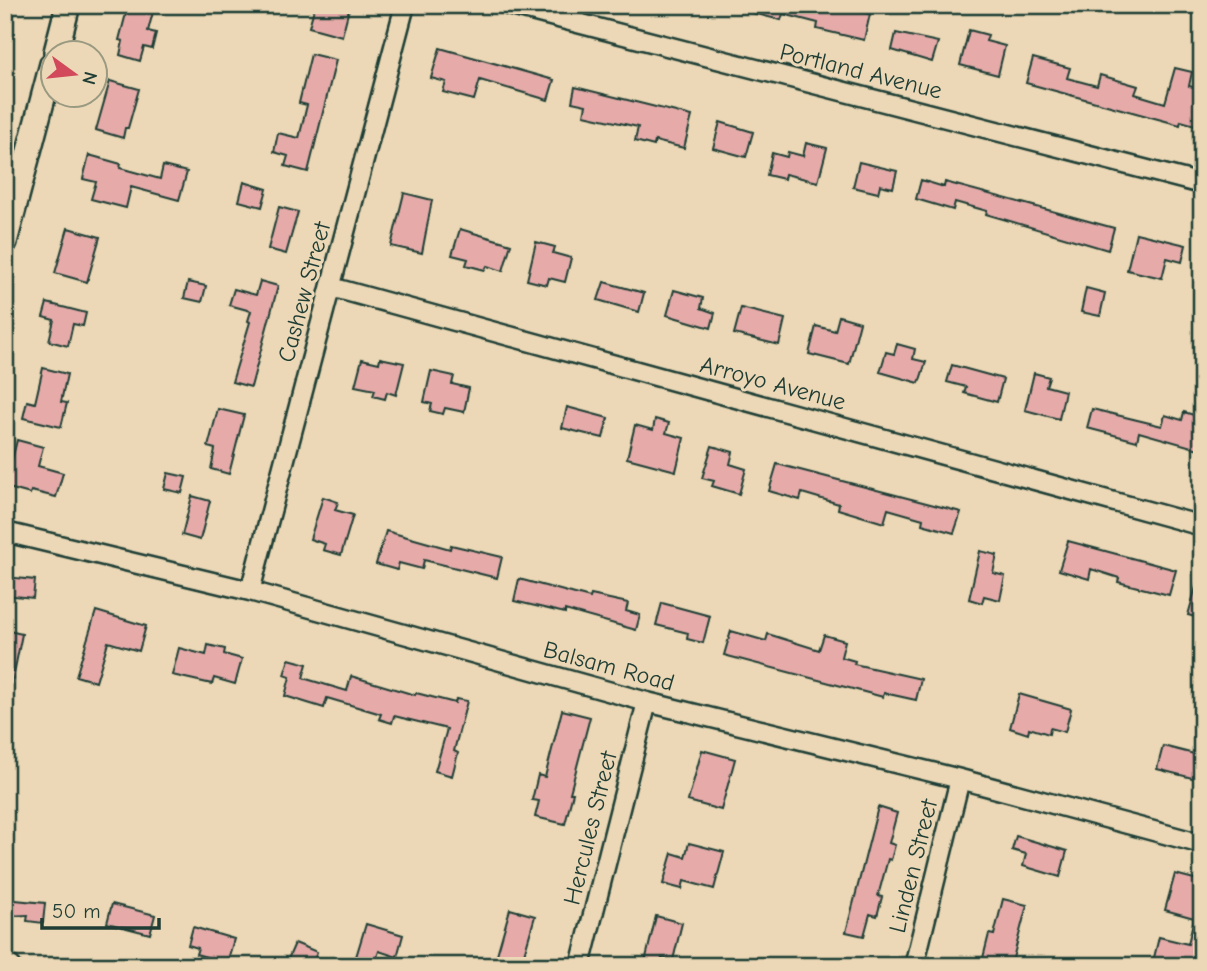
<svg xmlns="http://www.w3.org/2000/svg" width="1207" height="971" font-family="'Comic Neue',sans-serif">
<rect width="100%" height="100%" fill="#ecd8b6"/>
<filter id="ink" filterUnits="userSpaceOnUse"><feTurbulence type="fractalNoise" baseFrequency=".0143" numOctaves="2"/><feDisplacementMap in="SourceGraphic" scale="14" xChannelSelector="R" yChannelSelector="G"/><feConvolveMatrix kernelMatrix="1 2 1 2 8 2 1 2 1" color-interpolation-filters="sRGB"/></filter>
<g filter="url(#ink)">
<path fill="#e6aba9" stroke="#1f3d34" stroke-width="2" d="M315 5H350L342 36 309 27Z
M741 5H835L870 14 864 40 817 29 818 23 783 14 781 20 740 10Z
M128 6 153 12 148 31 156 33 152 49 144 47 140 61 120 55 123 41 119 40Z
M969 30 988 35 986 41 1005 46 998 75 960 65Z
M896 33 938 42 932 62 892 50Z
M440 48 554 80 548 100 480 80 474 100 443 92 446 82 431 78Z
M311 54 336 60 308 172 285 166 288 156 274 152 278 133 299 138 307 105 299 103Z
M1033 58 1070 68 1067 78 1097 86 1100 75 1138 86 1135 94 1165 103 1175 68 1192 72 1189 86 1202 89V127L1181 121 1180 125 1026 83Z
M110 81 139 89 128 128H125L123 138 96 130Z
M575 87 692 116 684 148 655 141 654 146 635 141 638 127 584 115 586 105 572 102Z
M720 122 753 132 746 157 713 148Z
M806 143 827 148 818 182 785 174 784 179 767 175 772 153 787 157 788 152 803 156Z
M89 155 121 164 120 168 160 179 163 166 187 172 179 200 131 187 126 208 91 199 96 182 83 179Z
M859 162 897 171 893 188 880 185 878 193 853 187Z
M921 180 944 187 945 182 1114 228 1108 250 986 214 987 211 955 202 953 210 916 199Z
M244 182 267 189 262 207 239 201Z
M404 193 432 200 422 253 391 246Z
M279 207 298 212 286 254 268 249Z
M68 228 100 237 87 282 55 273Z
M460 229 511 244 503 271 487 266 485 270 466 265 468 259 452 255Z
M1136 233 1186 245 1182 262 1167 258 1162 278 1127 270Z
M536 242 555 247 553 253 571 258 565 282 549 278 547 285 527 280Z
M260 281 278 286 251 387 232 382 250 322 248 321 251 311 229 305 234 289 256 295Z
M188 282 206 286 202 302 184 298Z
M604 282 644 293 639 312 598 300Z
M1086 288 1105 293 1100 316 1081 312Z
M674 290 703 298 701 308 715 313 711 328 667 315Z
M47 303 86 313 83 326 73 324 68 346 49 341 54 320 43 317Z
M741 308 785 319 779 345 734 334Z
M839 316 860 322 849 364 809 354 816 326 835 331Z
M897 344 915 349 913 359 926 362 919 383 880 372 886 352 894 354Z
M380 358 404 363 396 395 387 392 385 399 373 396 375 390 355 386 362 359 379 363Z
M952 365 1003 379 997 402 964 393 966 387 947 382Z
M43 368 67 374 61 402 67 403 61 427 23 418 27 401 35 403Z
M431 371 454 376 452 384 469 388 464 412 445 408 443 414 430 411 432 404 424 402Z
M1034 373 1049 377 1046 386 1065 391 1059 419 1025 410Z
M567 407 608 418 603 438 562 428Z
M218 409 244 415 229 474 211 469 215 449 208 447Z
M1092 409 1162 426 1165 415 1182 420 1184 412 1197 416 1195 423 1202 425V450L1139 432 1137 441 1087 428Z
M655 419 669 423 666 433 684 438 676 471 627 458 635 425 653 430Z
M17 440 43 447 38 466 63 473 56 497 31 491 30 494 5 487Z
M712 446 733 452 730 464 746 469 739 494 712 486 714 481 702 478Z
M777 464 961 512 954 533 922 524 923 519 888 509 884 523 838 509 839 504 802 493 800 500 769 491Z
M168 473 186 477 182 493 164 489Z
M192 496 210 501 200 540 182 535Z
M323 497 338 502 335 510 353 515 341 555 323 550 325 544 310 539Z
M386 531 450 549 451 545 502 557 497 578 424 560 422 569 399 563 397 570 376 564Z
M1068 541 1176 570 1169 595 1118 582 1119 578 1091 569 1089 579 1059 570Z
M980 551 997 555 993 573 1005 576 1000 600 984 596 982 603 969 599Z
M5 577 35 580 33 598 5 595Z
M519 579 590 598 591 595 628 603 626 611 640 615 636 630 565 610V613L514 601Z
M1198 580 1202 581V619L1188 615Z
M662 603 710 616 703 643 687 639 688 633 656 625Z
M96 611 146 626 139 651 108 642 96 682 76 676Z
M5 630 22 634 11 688 5 687Z
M731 631 766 641 768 634 819 650 824 635 845 641 841 657 855 661 854 664 921 679 916 700 884 693 883 697 868 693 724 655Z
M208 645 225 649 224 654 242 659 235 684 214 678 212 684 172 675 179 648 206 655Z
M289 659 307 664 303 678 347 691 351 676 415 695 416 693 455 703 456 699 467 701 454 751 458 753 452 776 435 771 447 729 394 716 392 723 379 719 381 714 327 698 324 708 285 696 290 677 284 675Z
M1019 694 1071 709 1065 732 1050 728 1049 734 1029 728 1028 734 1010 728Z
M562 710 590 717 570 793H573L565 824 535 817 539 801 532 800 538 775 545 777Z
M1163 746 1202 756 1200 780 1157 769Z
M702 750 735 759 721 810 688 801Z
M878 807 897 813 889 843 895 845 891 860 888 859 878 896 882 897 877 916 870 914 864 936 846 932Z
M1016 836 1067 851 1060 877 1023 866 1026 854 1012 850Z
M689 843 724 852 714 889 684 881 682 889 663 884 672 853 685 857Z
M1175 874 1202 881V965L1191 962 1190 966H1152L1159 937 1188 944 1194 918 1165 910Z
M5 899 45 903 43 923 27 921 28 915 5 916Z
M1003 899 1027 905 1011 966H981L989 934 994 935Z
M112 904 155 915 150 934 107 923Z
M510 909 535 916 521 965 496 958Z
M656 916 682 923 673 960 662 958 660 966H644Z
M366 924 403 935 397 957 379 951 374 966 355 960Z
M193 927 234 939 227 963 196 954 198 948 188 945Z
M295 943 317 952 312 966H285Z"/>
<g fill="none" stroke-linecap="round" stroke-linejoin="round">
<g stroke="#1f3d34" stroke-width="23">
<path id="minor" d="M508 5 1202 184
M331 287 1202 526
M5 532 250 591 647 702 960 779 1202 844
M250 591 405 5
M5 965 11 966
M580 966 647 702
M914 966 960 779"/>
</g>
<g stroke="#1f3d34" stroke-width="28">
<path id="tertiary" d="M56 52 68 5
M5 242 52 64"/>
</g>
<use href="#minor" stroke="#ecd8b6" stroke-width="18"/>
<use href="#tertiary" stroke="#ecd8b6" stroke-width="23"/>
</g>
</g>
<g text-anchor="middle" stroke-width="6" stroke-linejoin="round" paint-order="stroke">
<g font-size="24" fill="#1f3d34" stroke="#ecd8b6">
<text transform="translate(861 71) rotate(14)" y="8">Portland Avenue</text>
<text transform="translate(304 292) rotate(-75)" y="8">Cashew Street</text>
<text transform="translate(773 383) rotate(15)" y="8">Arroyo Avenue</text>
<text transform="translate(609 666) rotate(15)" y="8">Balsam Road</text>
<text transform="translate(590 828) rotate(-76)" y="8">Hercules Street</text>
<text transform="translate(913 866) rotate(-76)" y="8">Linden Street</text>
</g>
</g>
<rect width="1207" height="971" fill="none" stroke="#ecd8b6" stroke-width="28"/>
<rect x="14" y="14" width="1179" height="943" fill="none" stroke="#1f3d34" stroke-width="2.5" filter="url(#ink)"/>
<g transform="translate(74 74) rotate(105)"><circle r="33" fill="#ecd8b6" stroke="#9a9a82" stroke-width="2"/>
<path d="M0-5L12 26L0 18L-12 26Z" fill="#d1495b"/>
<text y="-10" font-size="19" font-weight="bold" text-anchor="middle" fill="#1f3d34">N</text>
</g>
<path d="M42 918v10h117v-10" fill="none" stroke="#1f3d34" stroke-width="3.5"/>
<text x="52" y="918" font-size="21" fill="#1f3d34" stroke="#ecd8b6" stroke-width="5" paint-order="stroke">50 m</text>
</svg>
